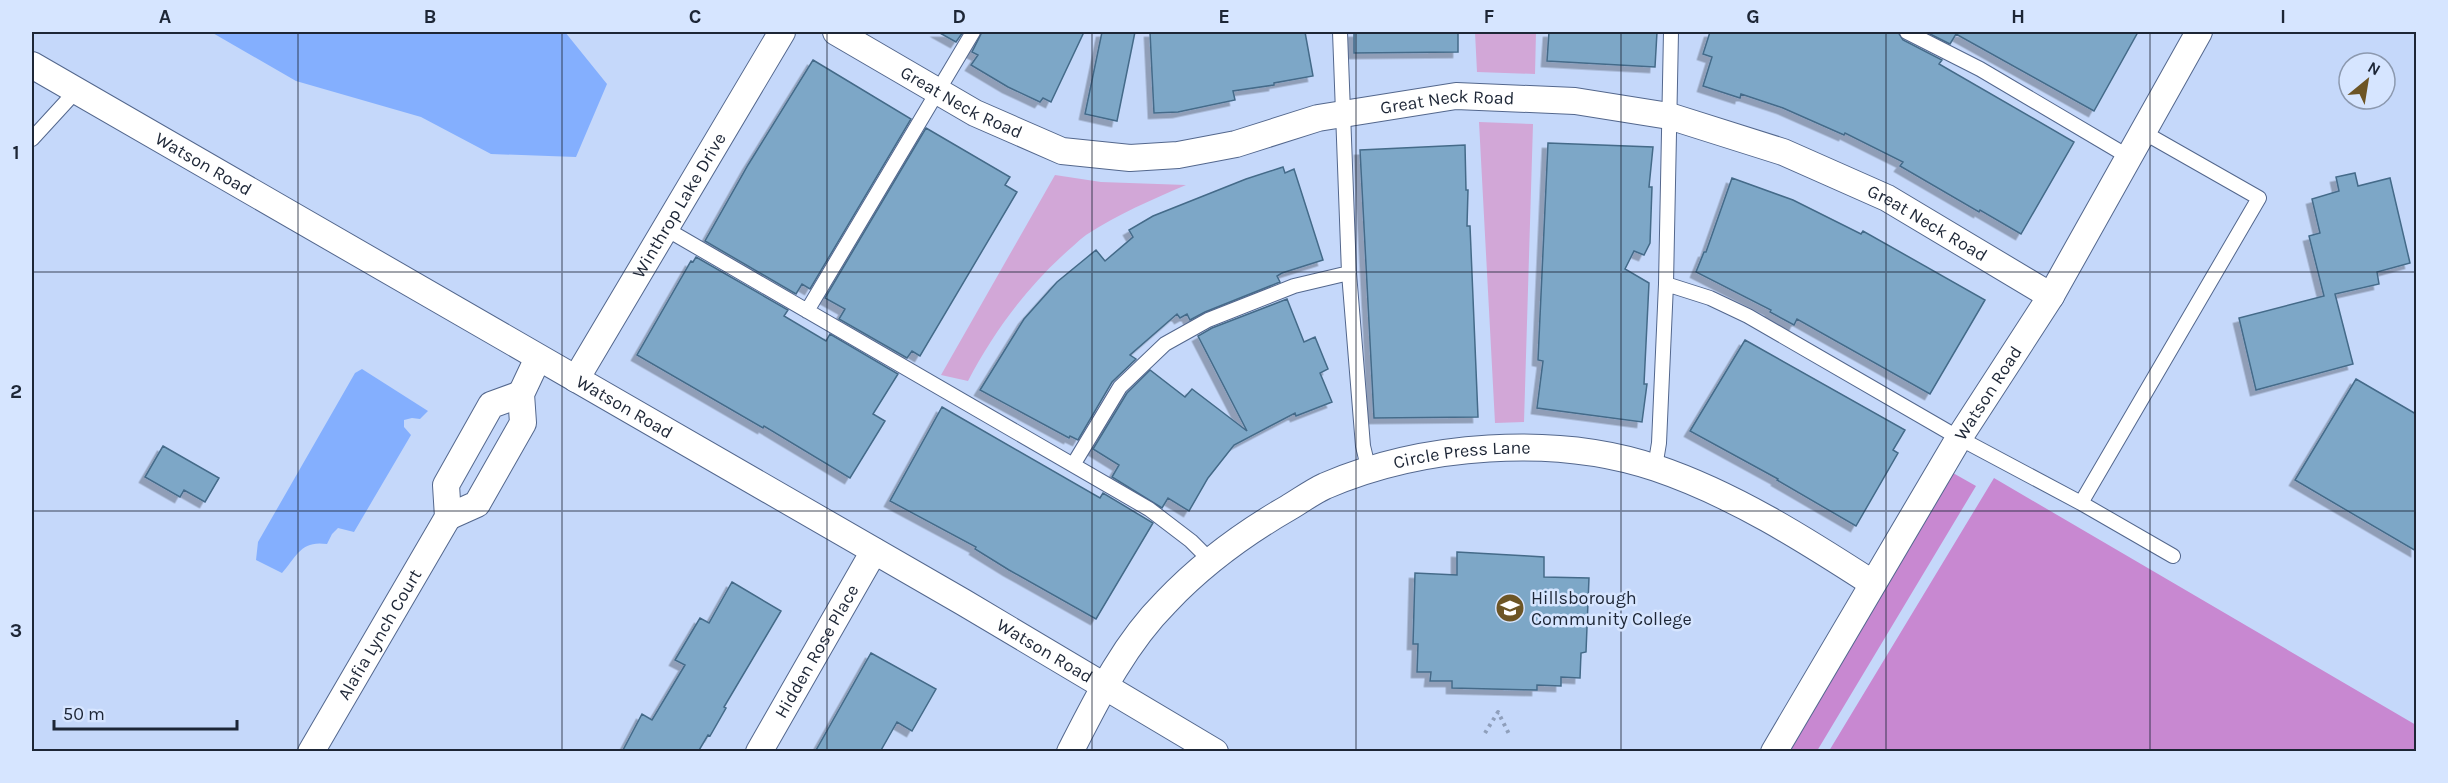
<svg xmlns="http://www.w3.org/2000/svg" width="2448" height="783" font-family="Karla,sans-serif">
<defs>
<filter id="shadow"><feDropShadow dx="-5.5" dy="5.5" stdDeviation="0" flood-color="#0004"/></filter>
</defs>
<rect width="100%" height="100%" fill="#c5d8fa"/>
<path fill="#d2a7d7" d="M1475 32H1536L1535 74 1477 72Z
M1479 122 1533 124 1524 422 1495 423Z
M1055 175 1101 182 1186 185C1151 200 1118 214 1086 235 1078 241 1070 249 1062 256 1023 292 992 335 968 381L941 375Z"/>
<path fill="#c888d1" d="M1953 473 1976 486 1817 751 1789 752Z
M1994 478 2416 725V751H1829Z"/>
<path fill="#84affe" d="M211 32H565L607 84 576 157 491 154 421 117 296 81Z
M362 369 428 411 420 419 412 418 404 420V427L411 435 354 532 338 528 332 534 327 544C301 540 297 556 282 573L256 560 258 542 355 373Z"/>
<path fill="#7da7c7" stroke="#446b89" stroke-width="1.5" filter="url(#shadow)" d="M938 32H963L956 42Z
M982 32H1084L1051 102 1043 98 1040 102 1008 87 971 65 978 55 972 52Z
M1102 32H1135L1117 121 1085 114Z
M1150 32H1305L1313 76 1274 83V85L1233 91 1235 100 1178 112 1154 113Z
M1354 32H1458V52L1354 53Z
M1549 32H1657L1655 67 1547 61Z
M1710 32H1898L1903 40 1942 60 1939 64 2074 142 2021 234 1980 210 1979 212 1900 166 1903 162 1845 133 1844 135 1783 108 1741 94 1740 98 1703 86 1712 57 1703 54Z
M1926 32H2138L2094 111 1956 34 1950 44Z
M813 60 911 119 810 289 802 284 796 294 705 241 748 165Z
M926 128 1010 177 1005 185 1017 192 920 356 912 351 907 358 839 319 845 309 825 298Z
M1548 143 1653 147 1649 187H1652L1650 243 1644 255 1634 251 1625 269 1649 283 1644 384H1647L1642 422 1537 408 1543 361 1538 360Z
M1465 145 1466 190H1468L1467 226H1470L1478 417 1374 418 1360 150Z
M1283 167 1285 173 1294 169 1323 260 1282 273 1277 276 1280 282 1205 312 1190 320 1187 314 1180 318 1177 314 1130 355 1136 359 1112 382 1078 440 1070 436 1069 438 980 390 1024 319 1057 282 1096 250 1105 261 1133 237 1129 230 1153 216 1246 179Z
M2355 173 2358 186 2390 178 2410 263 2377 272 2379 284 2335 294 2353 364 2256 390 2239 318 2324 296 2309 236 2320 233 2312 199 2339 191 2336 177Z
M1732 178 1793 200 1861 234 1863 231 1985 300 1930 394 1797 319 1794 325 1770 312 1771 310 1696 272 1704 252H1706Z
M696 257 788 310 784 316 826 341 830 334 898 374 873 414 885 421 850 478 764 426 763 428 637 355 691 261 693 262Z
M1287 299 1304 342 1315 337 1328 369 1320 373 1332 402 1296 416 1295 413 1234 445 1208 478 1189 511 1168 498 1162 508 1112 477 1119 465 1093 449 1127 393 1150 370 1185 397 1192 389 1247 431 1198 336 1212 328Z
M1745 340 1905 430 1893 450 1898 453 1856 526 1777 480 1778 479 1690 431Z
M2356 379 2416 414V551L2295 480Z
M942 407 1100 498 1103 493 1153 523 1096 619 1009 570 975 549 976 547 890 501Z
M163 446 219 478 205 502 184 490 180 497 145 477Z
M1457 552 1544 557V577L1589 578 1586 652 1581 653 1580 678 1561 677V686L1537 685V690L1452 688V681H1430L1431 672H1417L1418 644H1413L1415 573 1457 575Z
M732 582 781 611 724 707 726 708 710 736 708 735 698 752H622L642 714 652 720 685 665 675 660 700 618 709 623Z
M871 653 936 689 912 731 897 722 880 752H815Z"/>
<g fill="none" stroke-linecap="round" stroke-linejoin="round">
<g stroke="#53678d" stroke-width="16">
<path id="service" d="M1340 32 1349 273 1363 446 1369 471
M1907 32 1980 69 2129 157
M32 139 76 91
M666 229 1149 509 1191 541 1210 560
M1666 284 1710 298 1748 316 1959 438 2081 503 2259 198 2143 132
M807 311 973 32
M1073 465 1120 387 1165 344 1208 320 1294 286 1349 273
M1655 467 1659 443 1666 284 1671 32
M2081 503 2173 556"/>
</g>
<g stroke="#53678d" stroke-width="28">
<g id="minor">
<path id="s1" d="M836 32 975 113 1062 151 1130 158 1178 155 1236 144 1318 118 1456 96 1575 101 1669 116 1783 152 1887 198 2051 296"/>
<path id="s2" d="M32 65 963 602 1215 752"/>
<path id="s3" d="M576 379 782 32"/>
<path d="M448 517 477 504 523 423 521 394 537 360"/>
<path id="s4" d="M311 752 448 517 446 485 491 405 521 394"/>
<path id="s5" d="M759 752 874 551"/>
<path id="s6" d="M1070 752C1097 699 1124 644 1166 602 1202 564 1243 534 1288 508 1300 501 1312 492 1325 486 1422 444 1555 434 1656 468 1733 494 1804 539 1872 583"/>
<path id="s7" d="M1774 752 1959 438 2051 296 2199 32"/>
</g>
</g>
<path stroke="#8f9fbb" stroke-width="4" stroke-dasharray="3 4.5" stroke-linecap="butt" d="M1485 733 1498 712 1509 734"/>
<use href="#service" stroke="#fff" stroke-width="14"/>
<use href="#minor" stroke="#fff" stroke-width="26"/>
</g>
<path fill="none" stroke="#1d2636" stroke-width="1.5" stroke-opacity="0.55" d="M298 32V752M562 32V752M827 32V752M1092 32V752M1356 32V752M1621 32V752M1886 32V752M2150 32V752M32 272H2416M32 511H2416"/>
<defs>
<g id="university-disc" transform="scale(1.5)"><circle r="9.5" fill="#6d5525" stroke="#d6e5ff"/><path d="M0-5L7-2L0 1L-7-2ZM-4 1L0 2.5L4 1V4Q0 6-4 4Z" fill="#fff"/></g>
</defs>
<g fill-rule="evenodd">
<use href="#university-disc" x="1510" y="608"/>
</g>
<g text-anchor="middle" stroke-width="5" stroke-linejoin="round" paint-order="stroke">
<g font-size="18" fill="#1d2636" stroke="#d6e5ff">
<text dy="6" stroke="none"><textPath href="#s1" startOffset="144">Great Neck Road</textPath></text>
<text dy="6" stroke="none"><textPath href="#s1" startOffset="648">Great Neck Road</textPath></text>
<text dy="6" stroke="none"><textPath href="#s2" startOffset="198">Watson Road</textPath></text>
<text dy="6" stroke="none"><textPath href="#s3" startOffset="202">Winthrop Lake Drive</textPath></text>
<text dy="6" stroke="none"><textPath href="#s1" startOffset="1152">Great Neck Road</textPath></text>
<text dy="6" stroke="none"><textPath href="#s7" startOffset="418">Watson Road</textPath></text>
<text dy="6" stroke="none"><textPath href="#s2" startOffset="684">Watson Road</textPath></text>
<text dy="6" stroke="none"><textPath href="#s6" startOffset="518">Circle Press Lane</textPath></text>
<text dy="6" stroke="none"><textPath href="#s4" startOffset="136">Alafia Lynch Court</textPath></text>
<text dy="6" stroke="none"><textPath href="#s2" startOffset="1170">Watson Road</textPath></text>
<text dy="6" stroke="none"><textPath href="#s5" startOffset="116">Hidden Rose Place</textPath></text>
</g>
<g font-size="18" fill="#1d2636" stroke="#d6e5ff" text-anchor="start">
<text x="1531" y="604">Hillsborough<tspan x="1531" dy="21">Community College</tspan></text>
</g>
</g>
<rect width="2448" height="783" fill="none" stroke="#d6e5ff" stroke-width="66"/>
<g transform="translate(2367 81) rotate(30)"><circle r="28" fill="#d6e5ff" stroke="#8c99af" stroke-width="1.5"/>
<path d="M0-4.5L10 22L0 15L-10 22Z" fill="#6d5525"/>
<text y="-9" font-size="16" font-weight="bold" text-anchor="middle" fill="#1d2636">N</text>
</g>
<path d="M54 720v9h183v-9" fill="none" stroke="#1d2636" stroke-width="3"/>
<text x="63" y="720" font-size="18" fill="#1d2636" stroke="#d6e5ff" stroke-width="4.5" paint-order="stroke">50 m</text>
<rect x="33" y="33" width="2382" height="717" fill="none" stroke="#1d2636" stroke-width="2"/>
<g font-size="20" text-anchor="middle" font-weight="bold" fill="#1d2636">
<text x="165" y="23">A</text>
<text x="430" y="23">B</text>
<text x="695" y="23">C</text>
<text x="959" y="23">D</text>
<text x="1224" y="23">E</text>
<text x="1489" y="23">F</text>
<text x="1753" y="23">G</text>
<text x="2018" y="23">H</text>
<text x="2283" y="23">I</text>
<text x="16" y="159">1</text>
<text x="16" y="398">2</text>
<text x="16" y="637">3</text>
</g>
</svg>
